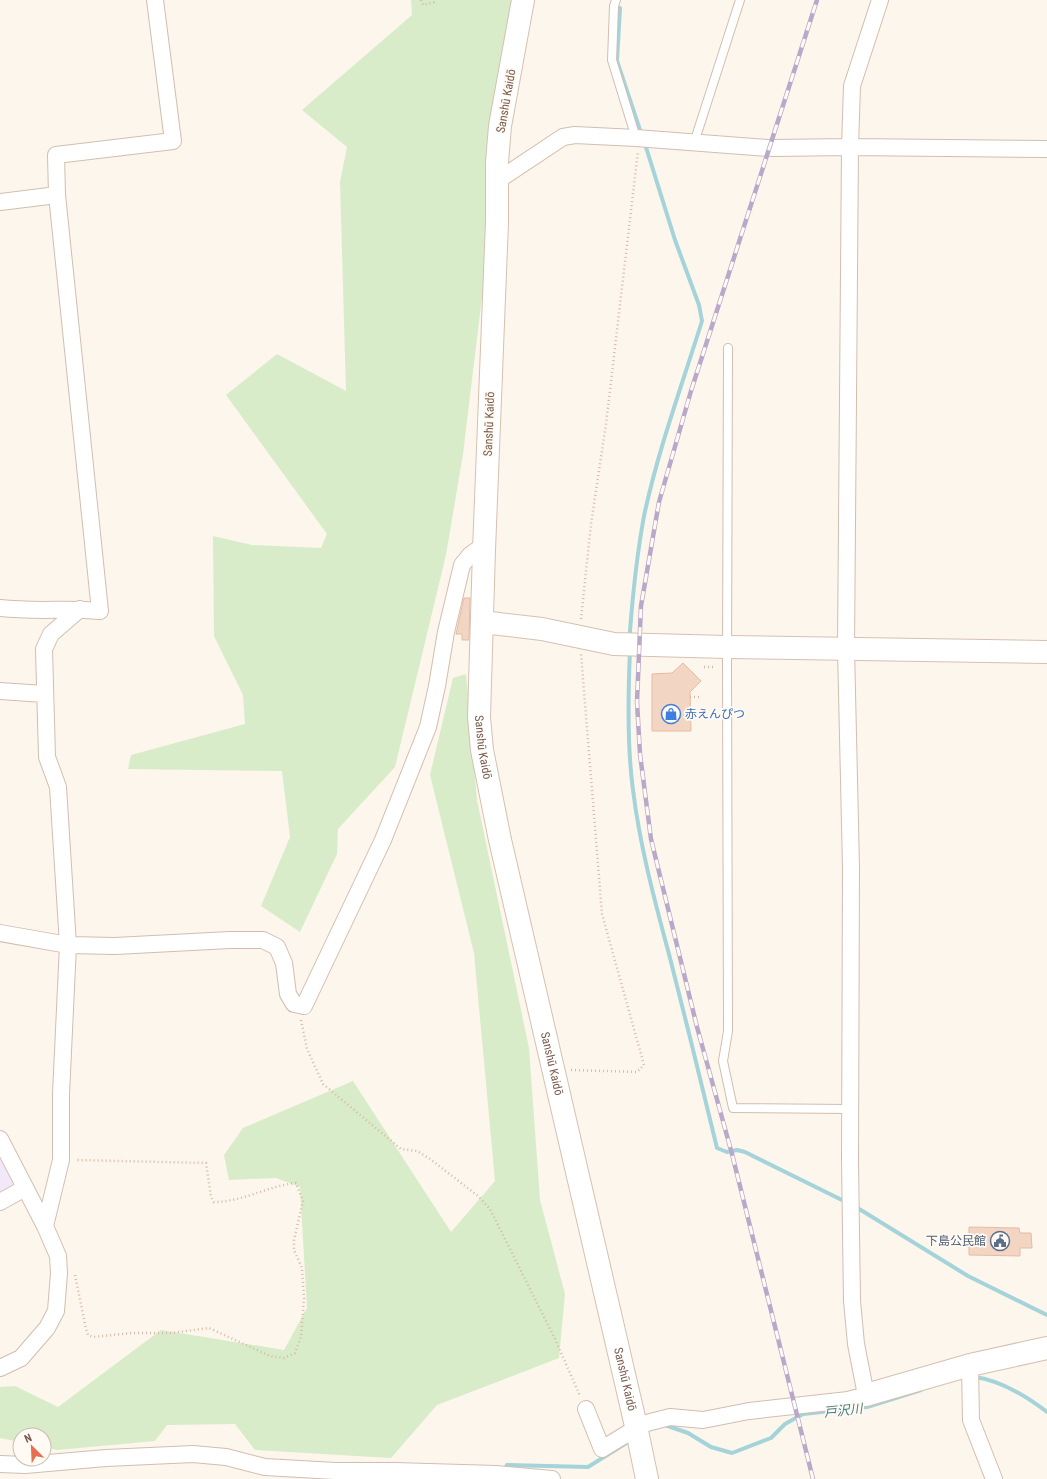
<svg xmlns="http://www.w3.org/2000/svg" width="1047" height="1479" font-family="'Roboto Condensed','Noto Sans JP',sans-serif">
<rect width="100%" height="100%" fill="#fdf6ec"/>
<path fill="#f3e8fa" d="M0 1153 17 1186 0 1195Z"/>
<path fill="#d8ecc9" d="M411 0H518L463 454 446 555 395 767 338 829 337 854 300 932 261 906 290 837 282 771 128 769 131 755 245 724 243 695 214 636 213 536 252 545 321 548 327 534 226 395 277 354 346 391 340 182 347 147 302 110 412 15Z
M466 674 477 800 529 1048 540 1200 565 1294 559 1358 437 1405 391 1458 255 1450 235 1424 167 1425 155 1441 57 1450 44 1447V1435H20V1442L0 1438V1387L15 1386 58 1407 161 1330 284 1350 307 1308 300 1187 276 1178 229 1180 224 1155 243 1128 353 1081 451 1232 495 1181 474 953 430 775 453 678Z"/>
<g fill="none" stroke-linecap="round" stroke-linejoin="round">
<path stroke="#a5d3da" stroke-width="4" d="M620 8 617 61 640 130
M631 639 630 631C633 592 637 554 644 516 658 450 682 385 702 321L699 305 675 240 645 144
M630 651C628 695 627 746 633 790 640 847 655 902 670 958 686 1021 702 1085 717 1148L727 1152 737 1150 745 1152 846 1202
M856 1207 968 1276 1047 1315
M974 1377C1001 1380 1026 1396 1047 1412
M665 1425 688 1433 711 1447 732 1453 771 1438 785 1424 803 1414 867 1407 921 1390
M504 1471 507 1465 588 1467 628 1442"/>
</g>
<path fill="#f3d5c3" stroke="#e6bba3" d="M464 598H470L469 640H462V634H456Z
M683 663 701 681 690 692 691 731H652V674L672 673Z
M969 1227 1019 1228 1020 1233H1031L1032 1248H1020V1256L969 1255Z"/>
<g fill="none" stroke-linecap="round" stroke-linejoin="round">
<g stroke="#d1beb0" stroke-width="10">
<path id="lane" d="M616 0 614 6 612 60 636 138
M694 143 740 0
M728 348 727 667 728 1031 723 1061 733 1108 849 1109"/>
</g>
<g stroke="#d1beb0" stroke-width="18">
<path id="street" d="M772 148 850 147 1047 149
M497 181 563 137 575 135 636 138 768 148
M0 202 57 195
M0 608C33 612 67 608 100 611L57 195 56 155 173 141 155 0
M0 691 44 694
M0 933 68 945 115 946 230 940H263L277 947 284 963 288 994 294 1004 304 1006 383 840 428 727 437 686 446 632 462 565 470 555 477 550H484
M0 1139 45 1226 58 1256 59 1273 56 1311 47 1328 21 1358 0 1368
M0 1202 25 1188
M45 1226 61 1160V1094L68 945 58 787 47 757 44 649 51 634 80 609
M970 1365 971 1420 994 1479
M586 1409 602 1449 643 1424 670 1417 703 1420 749 1411 848 1400 866 1395 856 1344 852 1301 850 1160 851 868 846 648 850 147 852 86 880 0
M0 1464 25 1465 106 1458 193 1454 226 1457 265 1467 335 1471H395L496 1474 552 1479"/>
</g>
<g stroke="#d6c0b0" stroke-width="24">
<g id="secondary">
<path id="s1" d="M523 0 500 126 497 162V222L484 550 479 717 482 750 500 840 636 1426 647 1479"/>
<path d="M482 622 542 629 614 644 727 647 1047 652"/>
<path d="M866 1395 970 1365 1047 1348"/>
</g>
</g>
<path stroke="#d9b8a5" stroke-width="2.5" stroke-dasharray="1 3" stroke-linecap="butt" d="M421 0 423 5 434 2 435 0
M581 619 591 524 606 424 638 151
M704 667H716
M690 697H702
M301 1020 307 1049 323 1084 401 1149 417 1151 430 1159 478 1196 490 1209 555 1339 580 1396
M571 1070 637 1072 644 1065 602 914 581 654
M75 1275 86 1329 88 1335 93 1337 132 1333H171L209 1328 270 1356 284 1358 295 1353 301 1337 304 1298 302 1268 294 1250V1240L303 1201 296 1183C268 1186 242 1202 214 1202L211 1197 206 1163 76 1160"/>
<use href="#lane" stroke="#fff" stroke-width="8"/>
<use href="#street" stroke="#fff" stroke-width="16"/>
<use href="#secondary" stroke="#fff" stroke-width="22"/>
<g stroke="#b9a8c9" stroke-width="4.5">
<path id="rail" d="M813 1479 732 1154 697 1027 651 839 640 754 637 702 641 606 659 502 691 391 817 0"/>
</g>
<use href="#rail" stroke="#fffaf3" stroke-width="3" stroke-dasharray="9" stroke-linecap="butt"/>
</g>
<defs>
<g id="shop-ring" transform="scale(1)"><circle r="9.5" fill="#fffaf3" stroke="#3f7fe0" stroke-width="1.5"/><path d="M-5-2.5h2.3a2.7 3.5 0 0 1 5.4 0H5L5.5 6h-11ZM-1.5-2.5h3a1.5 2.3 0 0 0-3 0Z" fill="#3f7fe0"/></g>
<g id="civic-ring" transform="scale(1)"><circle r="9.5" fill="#fffaf3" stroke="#5c6f8a" stroke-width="1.5"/><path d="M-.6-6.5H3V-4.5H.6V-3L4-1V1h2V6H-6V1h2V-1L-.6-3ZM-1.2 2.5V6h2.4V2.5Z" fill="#5c6f8a"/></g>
</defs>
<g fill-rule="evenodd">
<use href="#shop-ring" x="671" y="714"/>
<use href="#civic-ring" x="1000" y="1241"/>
</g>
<g text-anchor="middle" stroke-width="3.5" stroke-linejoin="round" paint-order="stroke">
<g font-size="12" fill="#7a5c4d" stroke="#fffaf3">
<text transform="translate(506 101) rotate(-80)" y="4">Sanshū Kaidō</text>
<text transform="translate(489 424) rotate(-88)" y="4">Sanshū Kaidō</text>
<text dy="4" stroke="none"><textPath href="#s1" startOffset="750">Sanshū Kaidō</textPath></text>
<text dy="4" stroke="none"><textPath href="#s1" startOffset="1074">Sanshū Kaidō</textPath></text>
<text dy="4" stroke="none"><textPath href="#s1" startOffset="1398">Sanshū Kaidō</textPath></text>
</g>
<g font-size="12" fill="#366cbe" stroke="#fffaf3" text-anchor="start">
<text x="685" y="718">赤えんぴつ</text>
</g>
<g font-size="12" fill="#4e5e75" stroke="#fffaf3" text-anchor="end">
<text x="986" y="1245">下島公民館</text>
</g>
<g font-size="13" font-style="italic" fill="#437c86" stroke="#fffaf3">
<text transform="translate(843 1410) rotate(-6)" y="5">戸沢川</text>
</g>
</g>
<g transform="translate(32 1447) rotate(336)"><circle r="19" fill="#fffaf3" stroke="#cabbb1"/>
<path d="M0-3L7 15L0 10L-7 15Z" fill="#e76f51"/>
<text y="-6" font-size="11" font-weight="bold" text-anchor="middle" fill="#7a5c4d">N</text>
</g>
</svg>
